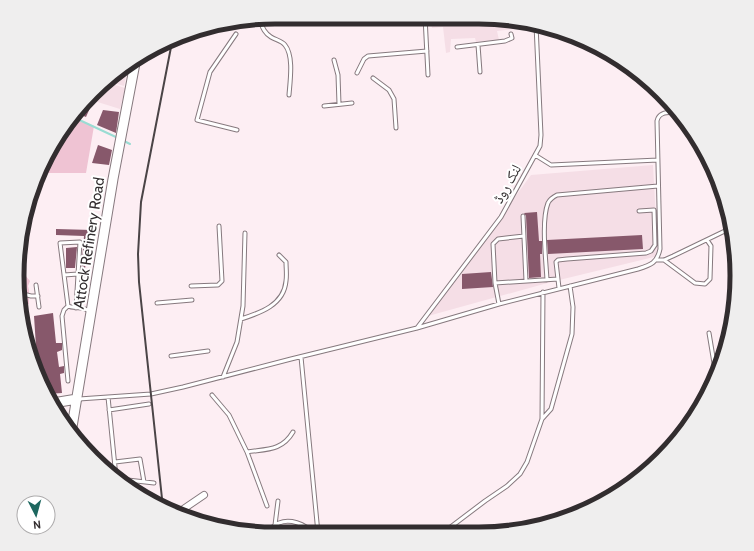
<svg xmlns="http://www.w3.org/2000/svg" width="754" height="551" font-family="Cabin,'Noto Naskh Arabic',sans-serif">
<rect width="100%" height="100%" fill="#fdeef3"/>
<path fill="#f5dee6" d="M430 17H441L442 19 453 17H479L512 21 513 29 497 31 499 40 476 42 475 38 451 39 450 52 446 53 443 27 432 28Z
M122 69 127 70 124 86 114 83 116 75Z
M113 77 112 84 125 88 120 109 88 99Z
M653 165 658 256 551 282 428 316 531 175Z"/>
<path fill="#efc3d3" d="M73 118 94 126 86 173H40L44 161Z
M19 268 30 281 28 286 29 290V304L25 305 24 312H20L19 309Z"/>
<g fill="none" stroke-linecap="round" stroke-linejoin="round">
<path stroke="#9adcd3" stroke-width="2" d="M73 117 118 138
M124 141 130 144"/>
</g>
<path fill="#87586b" d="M82 104 90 108 86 117 76 113Z
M103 110 119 112 116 133 97 125Z
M98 145 112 150 109 165 92 163Z
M537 212 539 241H542V254H540L541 277 529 278 526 216 524 213Z
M56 229 92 230 82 285H80L84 236 56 235Z
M642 235 643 249 548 254 547 240Z
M77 247 75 268H66V248Z
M491 272 493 287 462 289V274Z
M53 313 56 343H62V350L57 352 59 367 64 366V373L60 374 62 393 48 394 38 377 34 316Z"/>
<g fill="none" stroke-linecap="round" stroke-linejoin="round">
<g stroke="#86797e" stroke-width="5">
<path id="lane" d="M425 17 428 75
M259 19C262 26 264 33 271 37 276 40 282 41 285 45 294 56 290 81 289 95
M236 34 210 72 197 120 237 130
M478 45 480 72
M457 47 505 41 512 38 511 34
M334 60 338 75 339 104
M357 73 364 59 368 56 427 51
M373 78 389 90 394 99 396 128
M324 106 352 103
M535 155 551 165 658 160
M523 216 526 281
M656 260H664L673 256 729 229
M664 260 695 283 705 284 710 279 711 246 707 240
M64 275 78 274
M547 280C546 260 541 221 548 203 550 199 553 197 557 195L658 186
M495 283 558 279
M36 285 39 307
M191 286 218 285 222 281 219 226
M559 288 556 262 558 260 567 259 646 253 651 251 655 245 654 210 639 211
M19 293 31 296H38
M157 303 192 300
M499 304 495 283 493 244 498 239 524 236
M76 308 80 242 60 243 68 306C72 308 76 307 81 308 84 308 87 310 90 311
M241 319C260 313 284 305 286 281 287 275 286 268 286 262L279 255
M417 328 501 217 540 146 541 135 536 25
M709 333 715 369
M171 356 208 351
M301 357 318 533
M223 377 237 342 243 306 245 233
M68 381 62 316 64 310 68 306
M212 395 229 415 247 452 267 506
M108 397 116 477
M79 399 151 394 183 387 291 359 417 328 499 304 638 269C651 265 657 263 660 249L657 121C659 111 669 113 677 112
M109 410 149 404
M542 419 551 409 572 334 573 307 570 286
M247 452C266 449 282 451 293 432
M115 462 140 459 144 482
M119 479 154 483
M275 525 278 501
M444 532 485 501 507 486 520 474 527 462 542 419 543 292
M265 533C269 530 274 525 279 523 289 519 306 523 311 533"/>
</g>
<g stroke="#86797e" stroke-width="8">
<path id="street" d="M179 512 204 495"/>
</g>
<g stroke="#86797e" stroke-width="11">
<path id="secondary" d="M53 403 77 399
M71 433 113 179 136 58"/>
</g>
<use href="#lane" stroke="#fff" stroke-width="3"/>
<use href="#street" stroke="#fff" stroke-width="6"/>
<use href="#secondary" stroke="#fff" stroke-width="9"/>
<path stroke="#4a4446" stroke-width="2" d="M163 508 139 282 138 254 141 202 172 42"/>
</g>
<g text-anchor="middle" stroke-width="4" stroke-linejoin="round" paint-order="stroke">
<g font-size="15" fill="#322d2f" stroke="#fff">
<text transform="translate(507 184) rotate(-61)" y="5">لنک روڈ</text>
<text transform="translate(89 243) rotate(-81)" y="5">Attock Refinery Road</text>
</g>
</g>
<path d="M0 0H754V551H0ZM275 24H479A251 251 0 0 1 730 275V276A251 251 0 0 1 479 527H275A251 251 0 0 1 24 276V275A251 251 0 0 1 275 24Z" fill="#efeeee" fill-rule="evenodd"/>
<path fill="none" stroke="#322d2f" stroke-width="5" d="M275 24H479A251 251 0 0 1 730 275V276A251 251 0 0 1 479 527H275A251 251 0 0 1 24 276V275A251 251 0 0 1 275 24Z"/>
<g transform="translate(36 515) rotate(174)"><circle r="19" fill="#ffffff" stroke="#adabac"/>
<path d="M0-3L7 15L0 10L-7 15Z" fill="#1d675f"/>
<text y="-6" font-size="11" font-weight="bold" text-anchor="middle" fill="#322d2f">N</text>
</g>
</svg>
